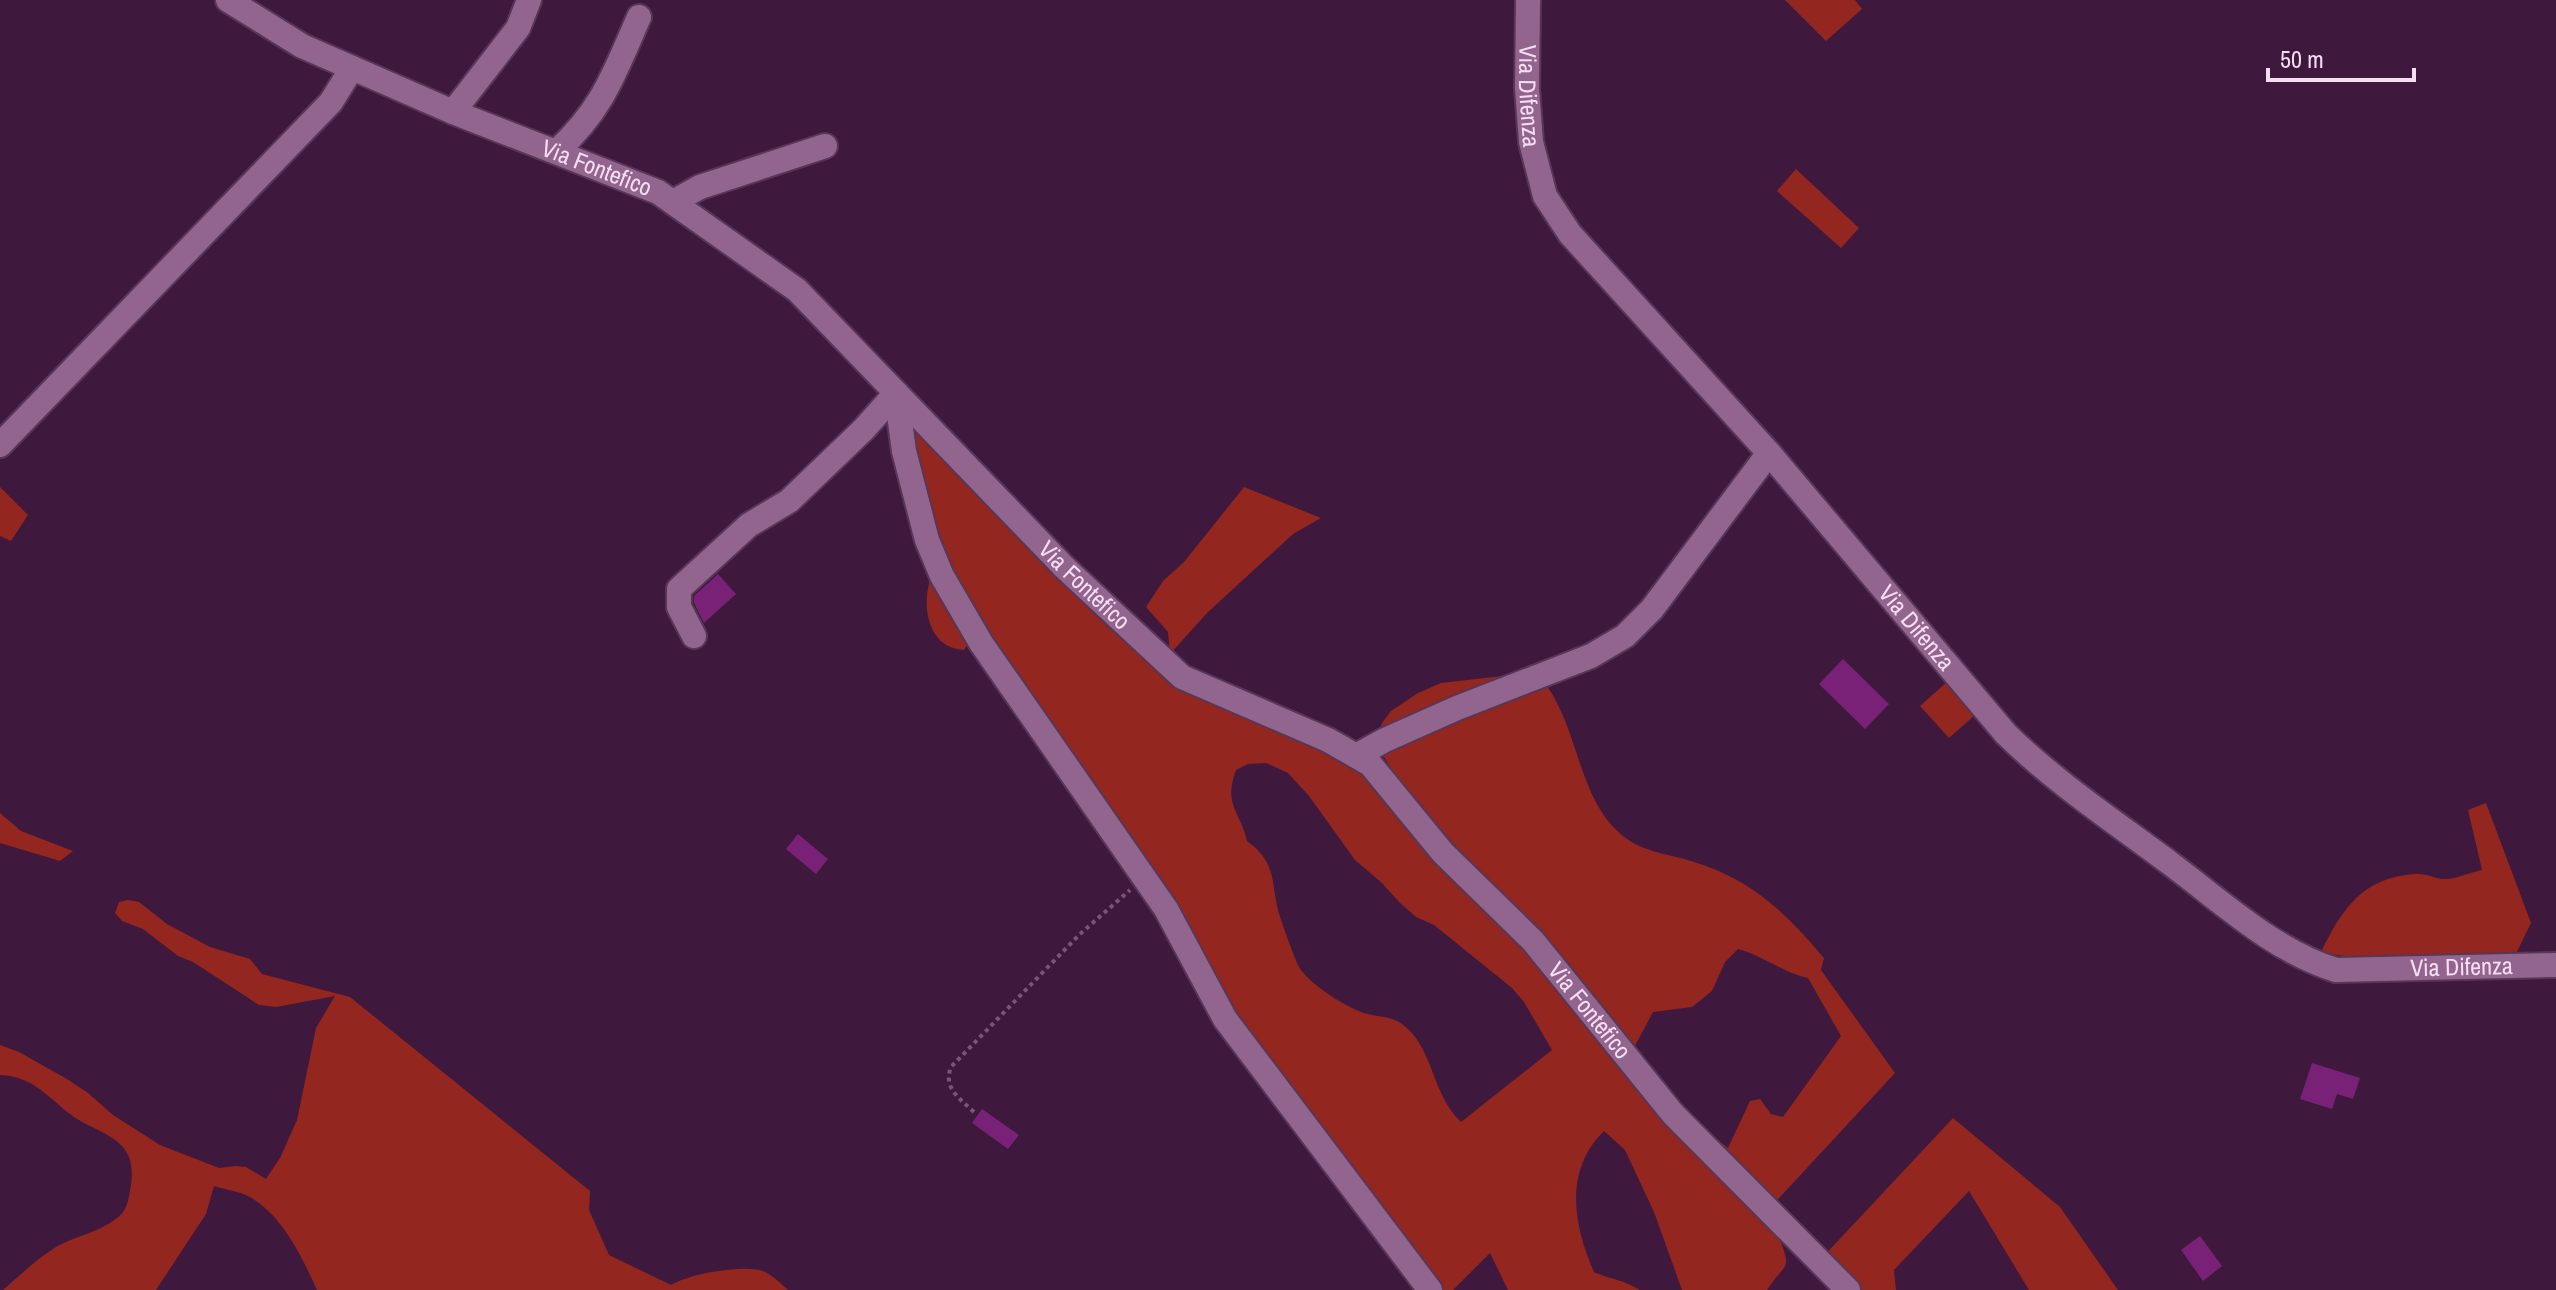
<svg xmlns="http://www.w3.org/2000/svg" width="2556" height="1290" font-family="'Archivo Narrow',sans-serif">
<rect width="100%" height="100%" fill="#3f183e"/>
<path fill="#93261e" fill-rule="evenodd" d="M1785 0H1855L1862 9 1826 41Z
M1796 169 1859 228 1841 248 1777 191Z
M920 427 1163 674 1203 699 1365 769 1540 957 1778 1234C1793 1274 1786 1260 1767 1290H1682L1654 1212 1625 1150 1604 1131C1564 1170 1573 1225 1594 1272 1612 1280 1622 1279 1640 1290H1508L1490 1253 1453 1290H1433L1264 1062 972 624 914 477 913 431ZM1266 763 1288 773 1309 796 1355 860 1382 883 1400 903 1416 917 1434 925 1512 988 1524 1002 1552 1050 1461 1122C1432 1094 1434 1053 1407 1028 1394 1016 1384 1018 1368 1014 1349 1010 1308 983 1299 967 1294 957 1281 921 1278 910 1271 880 1276 862 1247 841 1240 810 1223 806 1236 770L1248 764Z
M0 487 28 515 11 541 0 536Z
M1244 487 1321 518 1293 534 1207 613 1170 654 1168 632 1146 607 1163 581 1184 562Z
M931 577 970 641 964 650C927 648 921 605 931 577Z
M1537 672C1544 682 1552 692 1557 703 1581 749 1584 811 1630 841 1648 853 1674 855 1694 862 1751 879 1787 914 1824 958L1821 970 1895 1073 1770 1208 1705 1130 1728 1148 1750 1101 1760 1099 1771 1114 1783 1117 1841 1036 1808 978C1783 973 1764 956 1738 949L1725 962 1712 991 1692 1007 1653 1012 1630 1055 1542 943 1403 787 1384 757 1378 736 1382 723 1391 711 1418 693 1441 683Z
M1947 682 1975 715 1949 738 1920 706Z
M2486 803 2531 923 2512 962C2449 962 2384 965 2321 952 2342 909 2363 877 2415 874 2427 873 2435 879 2445 879 2456 879 2471 872 2482 870L2468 810Z
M0 813 21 831 73 851 60 861 0 843Z
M128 900 139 902 167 924 210 947 250 959 262 974 350 997 590 1191 589 1210 609 1255 671 1285C689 1274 743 1264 763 1271 773 1275 780 1283 788 1290H317C302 1257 283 1216 250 1197 239 1191 226 1190 214 1186L206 1214 156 1290H3C20 1275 37 1259 56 1247 75 1236 100 1232 117 1218 127 1210 128 1202 130 1191 138 1148 119 1140 84 1123 54 1107 39 1076 0 1075V1045L19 1052 67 1079 88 1093 113 1115 160 1145 219 1168 235 1166 246 1167 266 1179 280 1158 297 1120 316 1028 335 996 276 1007 259 1005 193 962 178 956 143 929 122 921 115 913 119 902Z
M1953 1118 2060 1207 2118 1290H2029L1969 1191 1894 1270 1896 1290H1855L1821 1259Z"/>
<path fill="#792177" d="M718 574 736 594 704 623 694 603V596Z
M1843 659 1889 704 1865 729 1819 684Z
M798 834 828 859 816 874 786 849Z
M2312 1063 2360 1078 2353 1099 2337 1094 2332 1109 2300 1099Z
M982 1109 1019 1135 1008 1149 972 1123Z
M2200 1236 2222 1266 2203 1281 2181 1250Z"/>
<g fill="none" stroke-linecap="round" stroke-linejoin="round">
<g stroke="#573656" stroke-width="28">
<g id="minor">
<path id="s1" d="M228 0 302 46 453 112 658 192 797 290 1064 567 1182 677 1328 740 1370 764 1443 853 1533 941 1673 1114 1848 1290"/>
<path id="s2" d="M1528 0 1527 88 1531 142 1545 196 1570 234 1769 453 2006 734C2056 783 2115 822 2171 864 2222 902 2274 951 2336 970L2556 965"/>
<path d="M453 112 518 28 529 0"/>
<path d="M556 152C603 109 614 74 639 17"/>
<path d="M673 202 700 187 825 146"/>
<path d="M896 393 904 451 927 540 942 576 981 643 1166 909 1225 1019 1430 1290"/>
<path d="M0 445 331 102 352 68"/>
<path d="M694 636 679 607V589L749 525 789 501 864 429 896 393"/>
<path d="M1356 756 1385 740 1457 708 1591 656 1625 636 1652 609 1769 453"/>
</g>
</g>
<path stroke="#795677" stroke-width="4" stroke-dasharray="4 4" stroke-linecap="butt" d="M974 1112C959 1098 943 1088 951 1067L1079 935 1130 890"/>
<use href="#minor" stroke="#92658f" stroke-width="24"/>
</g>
<g text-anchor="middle" stroke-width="6" stroke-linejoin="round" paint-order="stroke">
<g font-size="24" fill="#f7ddf4" stroke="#3f183e">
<text dy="8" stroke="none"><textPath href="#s2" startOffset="96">Via Difenza</textPath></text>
<text dy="8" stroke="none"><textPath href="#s1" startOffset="406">Via Fontefico</textPath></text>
<text dy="8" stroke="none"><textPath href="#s1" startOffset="1054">Via Fontefico</textPath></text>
<text dy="8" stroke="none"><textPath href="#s2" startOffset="768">Via Difenza</textPath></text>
<text dy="8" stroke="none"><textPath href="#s2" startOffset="1440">Via Difenza</textPath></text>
<text dy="8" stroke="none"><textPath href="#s1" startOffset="1726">Via Fontefico</textPath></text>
</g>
</g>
<path d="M2268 68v12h146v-12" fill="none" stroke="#f7ddf4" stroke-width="4"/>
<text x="2280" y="68" font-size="24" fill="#f7ddf4" stroke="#3f183e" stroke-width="6" paint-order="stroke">50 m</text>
</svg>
